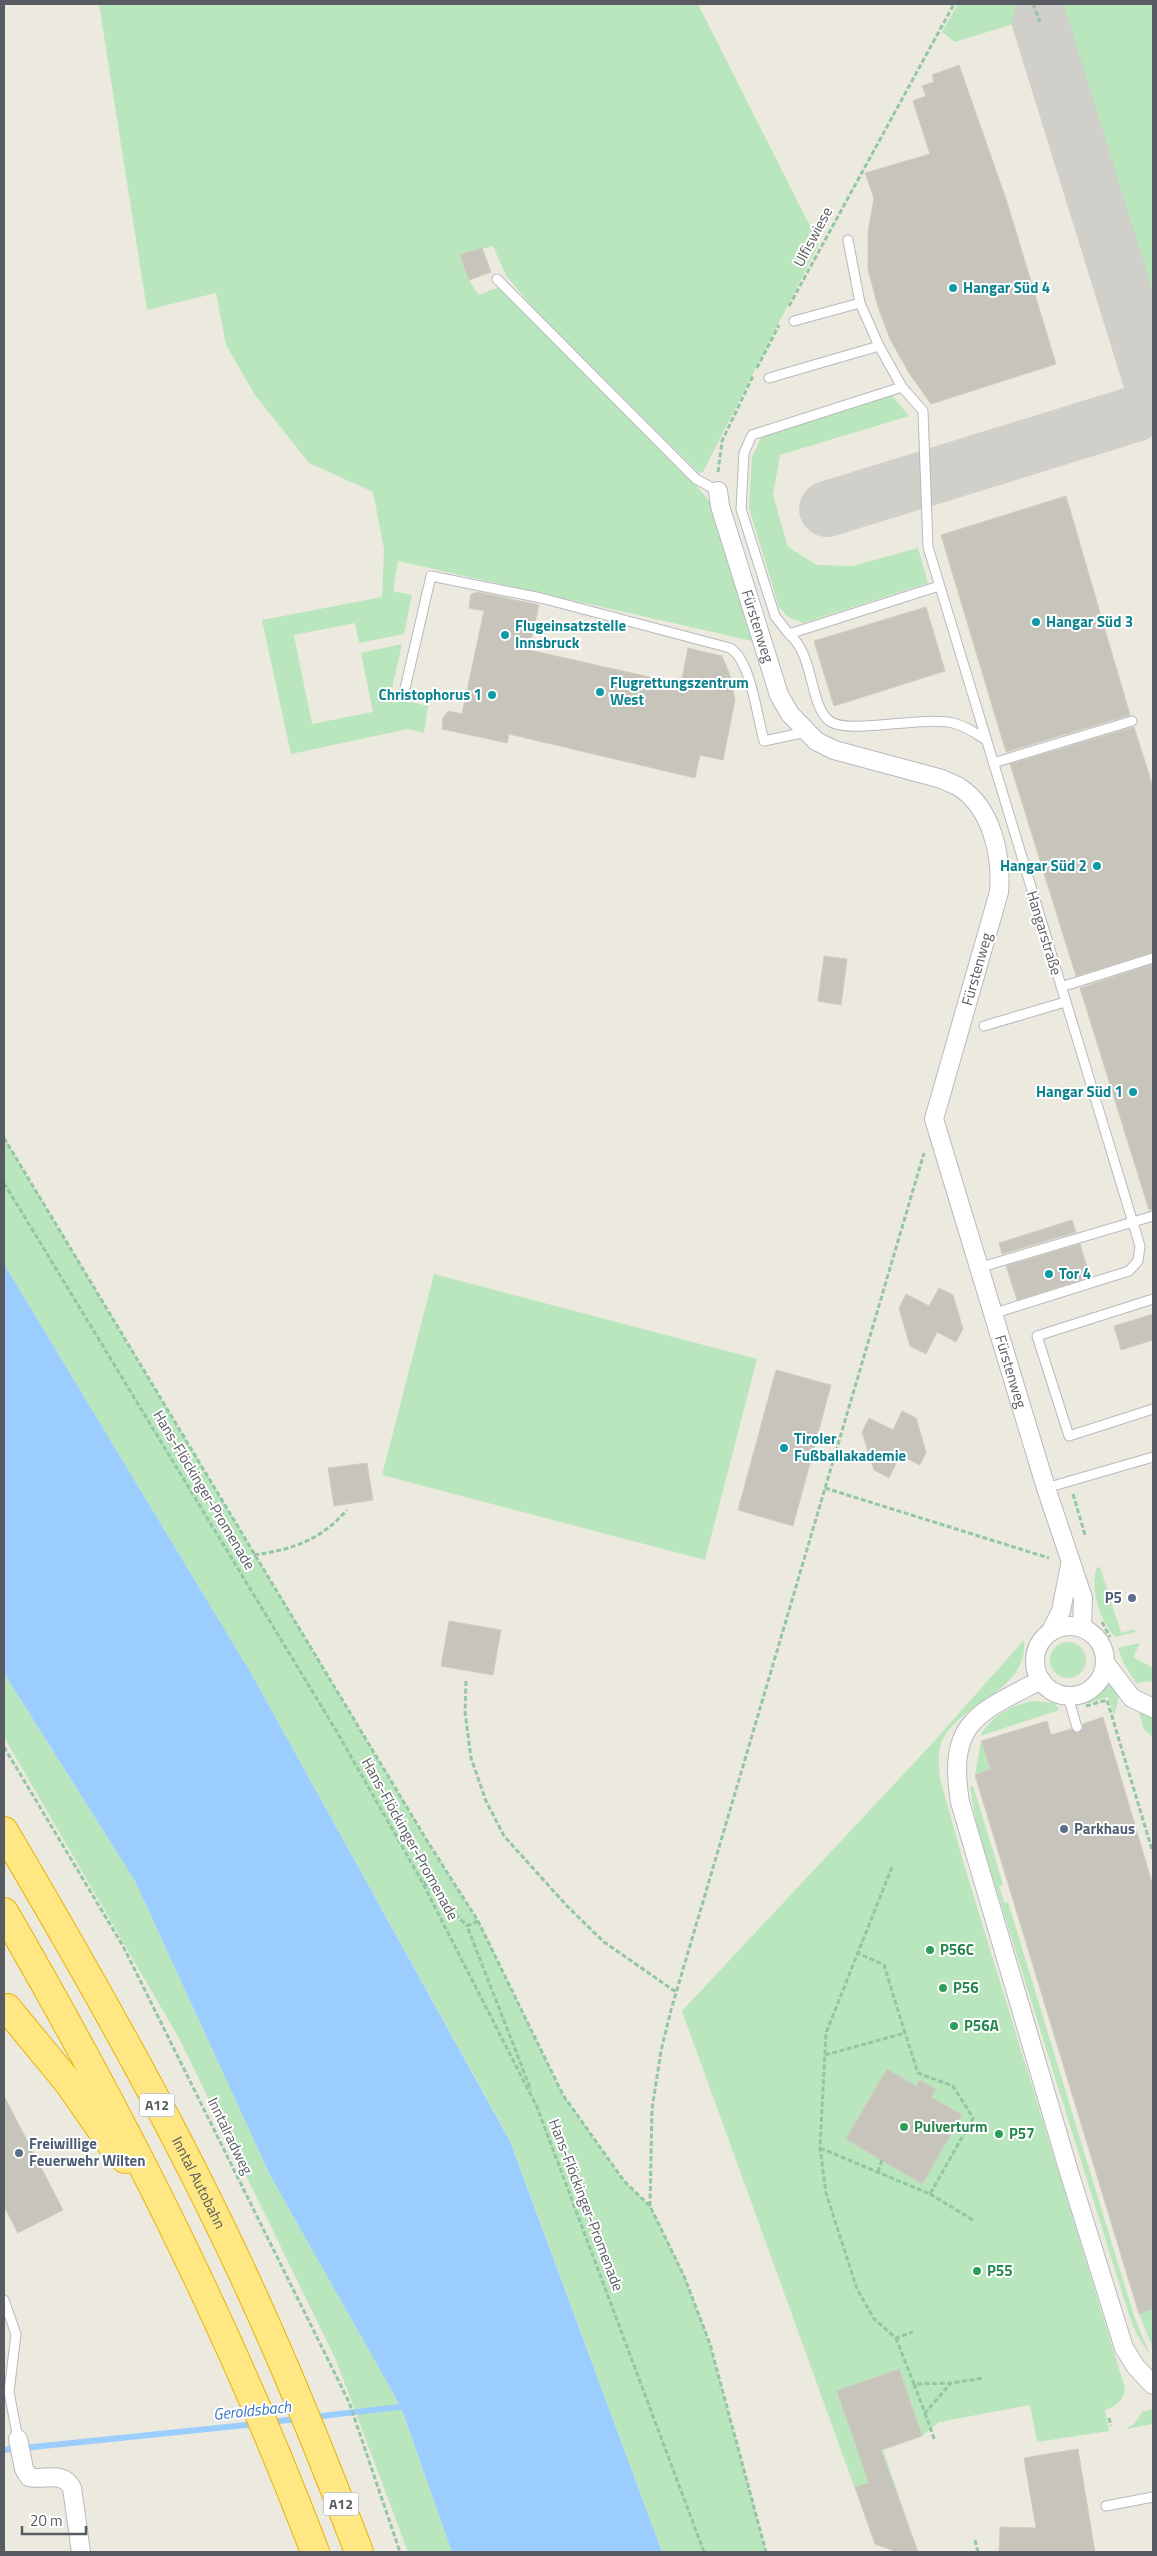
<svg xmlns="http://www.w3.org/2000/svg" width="1157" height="2556" font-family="'Titillium Web',sans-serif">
<rect width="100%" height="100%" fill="#eceadf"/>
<path fill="#b9e6bc" d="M99 4H698L819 244 703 472 699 473 543 319 506 276 493 246 461 255 469 280 478 295 497 288 503 291 694 483 717 510 757 642 398 561 393 591 412 595 404 634 359 643 355 623 294 635 312 724 373 712 361 653 402 644 390 697 428 706 424 733 408 729 291 754 262 620 382 597 384 549 373 492 309 463 255 395 226 345 216 293 147 310Z
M958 4H1153V311L1061 9 955 42 942 32Z
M891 394 909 416 780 455 773 495 788 547 817 565 852 566 918 548 928 583 803 623 788 617 779 607 749 508 752 457 761 438 771 432Z
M4 1138 426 1839 478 1921 563 2095 624 2181 650 2206 684 2276 710 2344 766 2552H662L510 2140 252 1675 4 1264Z
M434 1274 757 1359 705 1560 382 1475Z
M1100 1567 1121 1633 1134 1629 1135 1632 1115 1637C1099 1618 1091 1594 1096 1568Z
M1024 1640C1029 1692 960 1701 942 1741 937 1752 939 1767 940 1779L965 1868 1125 2388C1124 2401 1116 2406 1105 2410L1109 2431 1037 2442 1030 2405 939 2422 922 2436 883 2450 918 2552H897L875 2544 682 2011 928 1748Z
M1050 1660a18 18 0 1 1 36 0a18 18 0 1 1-36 0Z
M1140 1643 1133 1657 1153 1668V1681L1136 1683 1124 1664 1118 1648Z
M4 1673 135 1881 270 2175 401 2407 452 2552H408L336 2360 180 2040 4 1737Z
M1108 1685C1123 1690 1118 1704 1114 1715L1108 1697 1082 1705 1098 1696Z
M1032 1701 1055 1703 1059 1710 980 1736C992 1716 1010 1706 1032 1701Z
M1146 1711 1153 1714V1737L1144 1730 1139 1712Z
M981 1741 991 1769 975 1775Z
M973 1786 1003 1884 999 1887 1005 1903 1008 1902 1134 2316 1150 2355 1137 2335 1130 2318 977 1827 970 1787Z
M1152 2309 1153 2348 1139 2314Z
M1153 2409V2424L1126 2429 1135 2423 1142 2412Z"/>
<path fill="#9ccdff" d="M4 1264 252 1675 510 2141 662 2552H452L401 2407 270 2175 135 1881 4 1673Z"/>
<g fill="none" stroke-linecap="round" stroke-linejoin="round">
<path stroke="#9ccdff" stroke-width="6" d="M313 2417 408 2406
M269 2422 298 2419
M4 2450 256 2424"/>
<path stroke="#d0cfca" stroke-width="56" d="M1040 22 1153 387
M827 509 1135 414"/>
</g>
<path fill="#c7c4bc" stroke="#d1ccbd" d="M959 65 1007 202 1056 364 931 404 909 373 890 339 878 307 868 269V232L874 198 865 173 930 154 913 101 926 96 922 86 934 82 932 75Z
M482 248 491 272 469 280 460 255Z
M1066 496 1130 715 1006 752 941 535Z
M478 592 539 605 529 650 681 684 688 648 722 656 730 675 735 700 723 760 700 755 695 778 509 734 507 743 442 729 443 718 448 711 462 714 484 611 469 608 471 594Z
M926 607 945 671 834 706 814 641Z
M1134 727 1153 787V952L1076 976 1010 764Z
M824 956 847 959 841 1005 818 1001Z
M1153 964V1209L1149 1210 1080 988Z
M1072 1220 1076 1232 1002 1254 999 1243Z
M1080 1244 1090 1277 1017 1300 1006 1266Z
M939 1288 953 1295 963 1329 956 1342 937 1332 926 1354 910 1346 899 1308 906 1294 929 1306Z
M1153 1314V1340L1121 1350 1114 1326Z
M776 1370 831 1385 793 1526 738 1510Z
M902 1411 916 1418 926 1452 920 1465 900 1455 889 1478 874 1470 862 1432 869 1418 893 1430Z
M367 1463 373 1500 334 1506 328 1468Z
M449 1621 501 1630 493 1675 441 1666Z
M1103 1717 1153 1886V2309L1139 2314 975 1775 991 1769 981 1741 1047 1721 1051 1735 1071 1729 1078 1733 1083 1729V1724Z
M887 2069 916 2086 920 2080 936 2089 931 2097 962 2115 922 2184 846 2139Z
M4 2096 63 2210 18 2233 4 2206Z
M899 2369 922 2436 881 2450 918 2552H897L875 2544 855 2487 869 2483 837 2391Z
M1078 2449 1095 2552H999L1000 2527 1036 2528 1024 2458Z"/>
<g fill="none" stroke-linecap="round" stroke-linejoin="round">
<g stroke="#b7b9bf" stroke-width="11">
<path id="lane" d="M848 240 860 303
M497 279 696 479 718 491
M794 321 860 303 879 346
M769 378 879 346 902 387 752 435 744 453 741 509 775 616 789 634
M902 387 923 411 928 547 1140 1246 1138 1261 1129 1271 992 1314
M939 586 789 634C815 655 809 708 831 722 851 734 923 716 953 723 966 726 975 733 986 740
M403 697 431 576 541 598 730 648C751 660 757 717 764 741L806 732
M993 763 1132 721
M1061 987 1153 958
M984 1026 1065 1002
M978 1268 1153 1216
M1153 1299 1037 1336 1069 1436 1153 1409
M1046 1488 1153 1457
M1068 1697 1077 1727
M4 2300 16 2334 9 2392 18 2439
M1106 2506 1153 2497"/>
</g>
<g stroke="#b7b9bf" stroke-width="20">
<g id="street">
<path id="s1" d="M718 491 720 506 779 695 790 714 816 741 834 750 942 779C947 782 954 784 959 787 992 808 1002 856 999 892L934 1119 1046 1488 1083 1598 1082 1628"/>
<circle cx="1070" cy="1661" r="35"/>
<path d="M1051 1631 1061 1611 1070 1565"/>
<path d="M1106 1664 1132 1698 1153 1708"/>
<path d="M1041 1680C977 1713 947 1722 960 1802L1069 2172 1124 2348 1136 2367 1153 2385"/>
<path d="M18 2439 24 2469 29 2477C45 2481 62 2470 72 2488L81 2552"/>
</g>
</g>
<g stroke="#ebb200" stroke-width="30">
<g id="highway">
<path id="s2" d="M4 1831C93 1982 181 2137 254 2298 292 2381 326 2466 359 2552"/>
<path d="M4 1912C123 2117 231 2330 315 2552"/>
<path d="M7 2008 68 2082 114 2148 125 2159"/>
</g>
</g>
<path stroke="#92c6a5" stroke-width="3" stroke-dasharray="5 2.5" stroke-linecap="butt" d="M1033 4 1040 22
M789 306 954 4
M757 368 779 325
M718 472 722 441 753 376
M4 1138 426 1839 478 1921 563 2095 624 2181 650 2206 684 2276 710 2344 766 2552
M4 1183 337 1732 420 1878 537 2107 704 2552
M825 1488 1049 1558
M1073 1494 1085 1535
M254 1555C294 1549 319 1541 347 1510
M1102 1622 1110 1637
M466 1681 465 1712 471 1758 486 1801 504 1836 567 1906 604 1942 676 1992
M1086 1706 1107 1700 1153 1853
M4 1747 123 1946 349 2402 400 2552
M892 1867 826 2033 820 2148 826 2193 857 2289 874 2319 896 2338 913 2332
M424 1882 467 1926
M478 1921 467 1926 531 2090
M825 2055 905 2033 884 1965 858 1953
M820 2148 930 2194 973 2118 953 2086 918 2073 905 2033
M878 2172 882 2160
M930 2194 973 2220
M650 2206 652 2109 661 2051 671 2010 924 1153
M896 2338 914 2384 952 2383 983 2378
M914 2384 925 2413 951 2383
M925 2413 935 2441
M1109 2418 1111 2426
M975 2540 978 2552"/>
<use href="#lane" stroke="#fff" stroke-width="9"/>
<use href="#street" stroke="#fff" stroke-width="18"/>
<use href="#highway" stroke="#ffe883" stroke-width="28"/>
</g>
<g fill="#0f9aa8" stroke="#fff" stroke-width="2">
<circle cx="953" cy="288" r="5"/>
<circle cx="1036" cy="622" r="5"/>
<circle cx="505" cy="635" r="5"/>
<circle cx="600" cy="692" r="5"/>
<circle cx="492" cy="695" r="5"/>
<circle cx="1097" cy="866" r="5"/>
<circle cx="1133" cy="1092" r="5"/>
<circle cx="1049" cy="1274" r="5"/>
<circle cx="784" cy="1448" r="5"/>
</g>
<g fill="#5c6f8a" stroke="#fff" stroke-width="2">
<circle cx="1132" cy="1598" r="5"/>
<circle cx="1064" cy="1829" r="5"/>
<circle cx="19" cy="2153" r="5"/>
</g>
<g fill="#2e9e5b" stroke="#fff" stroke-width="2">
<circle cx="930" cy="1950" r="5"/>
<circle cx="943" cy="1988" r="5"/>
<circle cx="954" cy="2026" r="5"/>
<circle cx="904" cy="2127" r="5"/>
<circle cx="999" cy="2134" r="5"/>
<circle cx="977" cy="2271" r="5"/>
</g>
<g text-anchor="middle" stroke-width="4" stroke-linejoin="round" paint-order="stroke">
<g fill="#fff" stroke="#8a8c90" stroke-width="1">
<rect x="139.5" y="2093.5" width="35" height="23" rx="4"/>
<rect x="323.5" y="2492.5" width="35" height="23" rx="4"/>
</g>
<g font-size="14" font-weight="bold" fill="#585b61">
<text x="157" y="2110">A12</text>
<text x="341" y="2509">A12</text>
</g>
<g font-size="15" fill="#585b61" stroke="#fff">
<text transform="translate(813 237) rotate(-62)" y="5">Ulfiswiese</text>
<text dy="5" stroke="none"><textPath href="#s1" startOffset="141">Fürstenweg</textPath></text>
<text transform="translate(1044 933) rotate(73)" y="5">Hangarstraße</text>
<text transform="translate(977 969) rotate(-74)" y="5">Fürstenweg</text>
<text dy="5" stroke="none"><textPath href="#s1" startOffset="1041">Fürstenweg</textPath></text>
<text transform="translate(204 1490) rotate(59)" y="5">Hans-Flöckinger-Promenade</text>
<text transform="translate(410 1839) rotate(61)" y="5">Hans-Flöckinger-Promenade</text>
<text transform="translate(230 2136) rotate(64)" y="5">Inntalradweg</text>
<text dy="5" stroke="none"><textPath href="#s2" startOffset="402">Inntal Autobahn</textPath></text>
<text transform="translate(586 2205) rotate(69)" y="5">Hans-Flöckinger-Promenade</text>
</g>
<g font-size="15" font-weight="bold" fill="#0d838f" stroke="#fff" text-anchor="start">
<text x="963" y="293">Hangar Süd 4</text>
<text x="1046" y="627">Hangar Süd 3</text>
<text x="515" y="631">Flugeinsatzstelle<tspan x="515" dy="17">Innsbruck</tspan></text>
<text x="610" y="688">Flugrettungszentrum<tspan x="610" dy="17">West</tspan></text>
<text x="482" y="700" text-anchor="end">Christophorus 1</text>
<text x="1087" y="871" text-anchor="end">Hangar Süd 2</text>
<text x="1123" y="1097" text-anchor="end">Hangar Süd 1</text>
<text x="1059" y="1279">Tor 4</text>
<text x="794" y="1444">Tiroler<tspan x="794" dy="17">Fußballakademie</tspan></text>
</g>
<g font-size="15" font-weight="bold" fill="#4e5e75" stroke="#fff" text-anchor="start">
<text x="1122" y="1603" text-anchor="end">P5</text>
<text x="1074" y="1834">Parkhaus</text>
<text x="29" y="2149">Freiwillige<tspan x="29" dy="17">Feuerwehr Wilten</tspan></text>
</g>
<g font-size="15" font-weight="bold" fill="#27864d" stroke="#fff" text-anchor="start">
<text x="940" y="1955">P56C</text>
<text x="953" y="1993">P56</text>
<text x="964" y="2031">P56A</text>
<text x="914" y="2132">Pulverturm</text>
<text x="1009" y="2139">P57</text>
<text x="987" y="2276">P55</text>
</g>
<g font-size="16" font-style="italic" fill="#3975c8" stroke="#fff">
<text transform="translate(252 2410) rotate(-6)" y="6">Geroldsbach</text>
</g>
</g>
<rect width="1157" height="2556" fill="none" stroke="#585b61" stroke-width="10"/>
<path d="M22 2526v8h64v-8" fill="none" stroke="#585b61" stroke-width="2.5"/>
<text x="30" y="2526" font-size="15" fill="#585b61" stroke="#ffffff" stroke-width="4" paint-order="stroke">20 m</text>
</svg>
